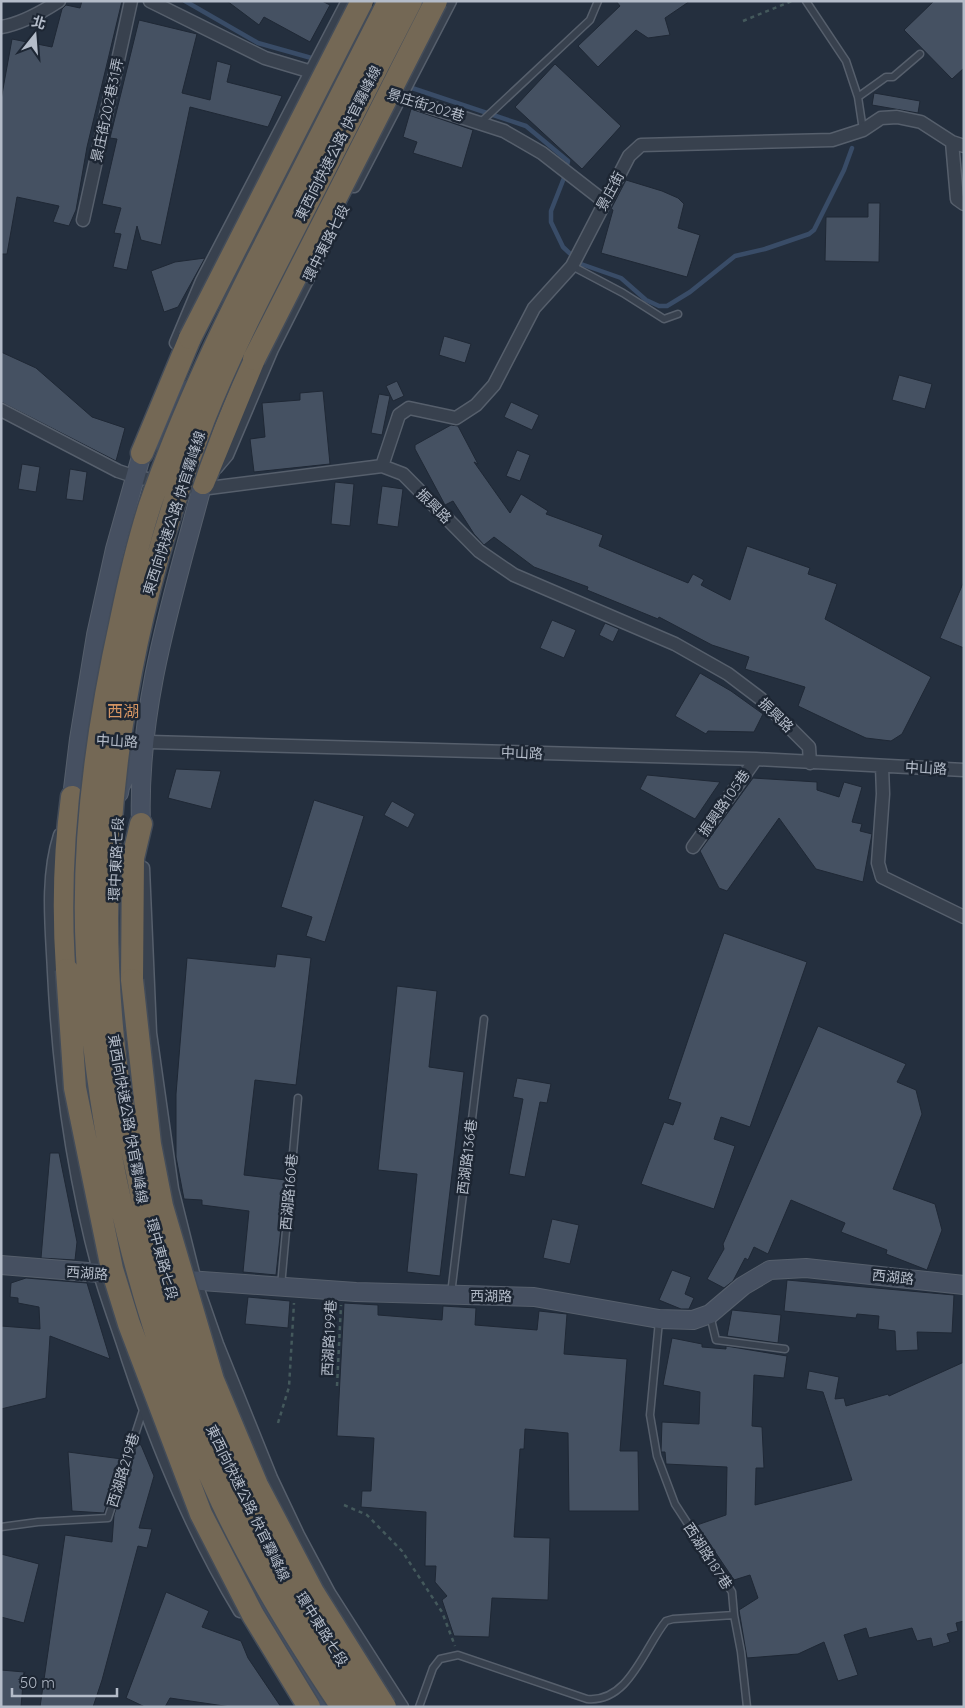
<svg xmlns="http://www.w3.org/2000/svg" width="965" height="1708" font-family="Quicksand,'Noto Sans TC',sans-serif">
<rect width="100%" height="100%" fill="#242f3e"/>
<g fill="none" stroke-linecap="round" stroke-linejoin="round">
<path stroke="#394c67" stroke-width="4.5" d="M185 1 258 43 315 59
M406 86 526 126 568 161 564 178 551 211V222L563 247 581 264 621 278 646 300 659 306H667L690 292 735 256 765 249 809 234 814 230 844 170 852 148"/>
</g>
<path fill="#455162" stroke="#1f2835" d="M82 1H122L87 147 76 210 69 226 53 222 59 206 17 197 7 254H1V100L12 39 52 47 62 9 66 5 80 8Z
M227 1H322L330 5 310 42 264 17 259 25Z
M616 1H690L665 18 670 35 648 38 636 30 598 67 578 46 620 6Z
M934 1H964V68L952 79 904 30Z
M139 20 197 34 182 93 210 100 217 61 231 65 227 82 282 96 268 127 190 107 161 245 141 240 137 226 127 270 113 267 121 234 114 233 121 208 102 204 117 139 110 138Z
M555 64 621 126 582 169 515 107Z
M874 93 920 101 918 113 872 105Z
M411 109 473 130 462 168 413 153 417 142 403 137Z
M626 180 662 191 678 198 684 204 678 228 700 235 687 277 601 253 613 210 611 209Z
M868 203H880L879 262 825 261 826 217H868Z
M205 258 178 307 164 312 151 271 175 262Z
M444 336 471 344 465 363 439 355Z
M1 352 36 368 92 417 125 428 116 461 1 402Z
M899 375 932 384 925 409 892 400Z
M397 381 404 396 393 401 386 386Z
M323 391 330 464 254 472 250 439 265 437 262 403 300 400V393Z
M379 394 390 396 382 435 371 433Z
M511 402 539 415 532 430 504 417Z
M451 425 458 426 478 464 474 462 510 513 521 494 548 511 546 514 603 535 599 546 688 583 693 574 704 580 701 585 730 600 747 546 810 568 808 574 837 584 825 619 931 677 902 734 891 741 866 738 840 726 798 706 805 687 745 669 749 657 712 645 659 617 658 619 587 590 588 587 534 567 494 537 484 545 474 534 453 501 445 505 415 449V445Z
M517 450 530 455 520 481 506 476Z
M22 464 40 467 36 492 18 489Z
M70 469 87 472 83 501 66 499Z
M335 482 354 484 350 526 331 524Z
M382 486 403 489 398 527 377 524Z
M964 581V648L940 638Z
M552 620 576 630 564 658 540 648Z
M605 623 619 629 613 642 599 635Z
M700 673 731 691 763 714 754 732 708 731 706 734 675 716Z
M176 769 221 771 211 809 168 798Z
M647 775 720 782 695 819 640 789Z
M753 778 817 782V790L839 797 844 782 862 787 852 822 862 824 860 831 872 834 863 882 816 869 779 818 727 891 719 888 700 851Z
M314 800 364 816 325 942 306 936 312 917 281 907Z
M392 801 415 814 408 828 384 815Z
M724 933 807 962 750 1127 721 1117 714 1139 735 1146 714 1209 641 1184 664 1122 673 1125 681 1103 668 1099Z
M277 954 311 958 296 1085 255 1080 244 1175 286 1180 276 1275 243 1272 249 1211 202 1205V1200L184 1199 176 1157V1094L187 958 275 967Z
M397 986 437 991 429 1067 464 1072 440 1276 407 1272 417 1174 378 1170Z
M818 1026 906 1064 897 1082 916 1090 922 1114 893 1189 935 1204 942 1230 927 1270 886 1254 887 1250 841 1232 845 1223 791 1200 768 1254 754 1247 748 1260 745 1258 733 1281 724 1288 707 1279 724 1249 723 1244Z
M517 1078 551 1084 547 1103 540 1102 525 1177 509 1174 523 1099 513 1097Z
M50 1153H59L77 1242 75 1260 41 1258Z
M552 1219 579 1225 570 1264 543 1258Z
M672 1270 691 1277 685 1294 694 1298 689 1309H681L659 1300Z
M26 1278 87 1283 110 1359 50 1336 46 1398 1 1409V1326L40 1329 39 1307 18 1303V1298L10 1297 11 1283Z
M787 1280 954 1295 952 1333 917 1332 918 1350 896 1351 895 1331 878 1329 879 1316 857 1314 856 1318 784 1311Z
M248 1297 290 1301 288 1328 245 1324Z
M344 1303 378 1305V1315L442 1320 443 1306 476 1308 475 1325 537 1330 539 1311 567 1314 564 1354 627 1359 620 1451H638L639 1511H569L568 1433 525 1429 524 1449H520L514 1537 550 1538 548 1600 492 1598 489 1637 454 1636 442 1600 447 1596 435 1582 436 1566H425L426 1512 361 1507 362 1491H371L374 1438 337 1436Z
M732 1310 781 1315 778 1343 727 1336Z
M672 1338 702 1344V1347L726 1349V1346L787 1356 784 1378 754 1375 752 1426 762 1427 764 1468H756L755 1505 852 1480 823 1392 806 1389 809 1371 839 1377 835 1399 844 1398 846 1406 888 1394 889 1396 964 1362V1621L956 1623 958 1631 947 1634 950 1642 933 1647 931 1638 917 1641 912 1628 869 1638 866 1628 844 1635 858 1675 838 1681 824 1642 798 1654 747 1658 739 1610 758 1598 750 1575 734 1580 697 1525 726 1515 727 1467 666 1464 665 1452H661L662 1422 699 1424 700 1392 663 1385Z
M137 1444 141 1445 154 1476 139 1528 152 1529 147 1548 138 1546 102 1680 93 1707H40L65 1535 112 1542 114 1515Z
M68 1452 122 1459 104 1513 72 1511Z
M1 1554 39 1564 24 1623 1 1617Z
M166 1592 209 1611 202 1627 241 1641 248 1658 281 1707H231L170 1698 165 1707H145L126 1698Z
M1 1670 24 1672 21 1707H1Z"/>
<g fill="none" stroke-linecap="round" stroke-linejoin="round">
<g stroke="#565f6c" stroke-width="9">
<path id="lane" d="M806 1 846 61 858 97 863 130
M858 97 886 77H893L920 54
M481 122 590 20 598 1
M572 266 623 293 664 319 678 314
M281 1286 298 1098
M451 1294 484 1019
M710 1315 716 1340 785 1349
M1 1527 38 1522 108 1518 144 1407
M734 1615 741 1652 747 1707
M419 1707 433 1668 440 1659 458 1655 587 1699C629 1703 644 1648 666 1621L673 1619 734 1615 732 1592 675 1504 657 1456 650 1415 659 1321"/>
</g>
<g stroke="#565f6c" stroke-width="15">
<path id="street" d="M150 1 265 58 352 84
M1 27C21 24 42 12 59 1
M393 95 504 131 542 153 605 202
M952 142 957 199 964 204
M354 186 450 1
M83 220 131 1
M176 343 202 281 348 1
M1 410 118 471 136 477 201 489 382 466 403 474 479 551 514 575 675 644 728 674 761 699 809 747 810 763
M382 466 399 415 409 408 456 418 476 405 494 385 534 308 572 266 629 156 641 145 832 140 863 130 881 118 897 117 921 122 952 142 964 146
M216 468 227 455 272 349 317 260
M114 741 756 759 964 770
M882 766 883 794 878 863 882 877 964 917
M60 835C46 878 52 928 54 972 59 1074 73 1175 100 1274 108 1302 119 1330 128 1359 157 1446 192 1532 240 1611
M693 847 756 759
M143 868 150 1033 172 1189 195 1281 217 1344 271 1478 298 1535 329 1593 402 1707"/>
</g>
<g stroke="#565f6c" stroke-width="20">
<path id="secondary" d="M119 793 120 787 143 742
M74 808 72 797 79 739 96 635 115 549 142 453 178 405 185 391
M141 824C137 706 173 596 203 483L199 471
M1 1265 125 1275
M174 1279 356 1292 534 1297 659 1319 693 1320 710 1314 743 1286 770 1270 806 1268 964 1285
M248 1572 267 1614 327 1707"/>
</g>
<g stroke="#434c59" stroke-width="25">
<path id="highway" d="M142 453 190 338
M203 483 254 359
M67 970C63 912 64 855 72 797
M132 980 133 858 141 824"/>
</g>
<path stroke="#44595c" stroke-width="2.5" stroke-dasharray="4 4" stroke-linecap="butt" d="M743 21 792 1
M337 1386 341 1305
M278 1423 289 1387 294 1303
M344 1505 367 1515 402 1551 442 1612 455 1646"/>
<use href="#lane" stroke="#38414e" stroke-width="6"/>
<use href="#street" stroke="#38414e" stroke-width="12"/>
<use href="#secondary" stroke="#465061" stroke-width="18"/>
<use href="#highway" stroke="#746855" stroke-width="22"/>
<g stroke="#434c59" stroke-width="25" stroke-linecap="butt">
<path id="highway-bridge" d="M190 338 362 1
M254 359 436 1
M67 970 75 1088 112 1269 129 1324 201 1514 253 1615 309 1707
M132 980 150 1144 162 1206 213 1380 257 1485 313 1592 385 1707
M342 1707C298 1641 256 1574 222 1502 143 1332 96 1143 87 955 81 844 97 728 121 620 129 581 138 542 150 505 183 409 227 319 273 229 311 153 350 77 389 1
M364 1707C305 1615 247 1520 206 1418 175 1339 153 1256 137 1172 128 1131 118 1089 114 1047 91 835 127 616 204 419 230 353 262 292 294 229 333 153 372 77 411 1"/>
</g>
<use href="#highway-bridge" stroke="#746855" stroke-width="22"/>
</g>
<g text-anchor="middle" stroke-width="5" stroke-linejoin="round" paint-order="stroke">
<g font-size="14" fill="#b4bcc9" stroke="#1d2633">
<text transform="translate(426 105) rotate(17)" y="5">景庄街202巷</text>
<text transform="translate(107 110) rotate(-78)" y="5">景庄街202巷31弄</text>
<text transform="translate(338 143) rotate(-63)" y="5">東西向快速公路 快官霧峰線</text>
<text transform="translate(610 191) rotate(-62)" y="5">景庄街</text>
<text transform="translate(326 243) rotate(-63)" y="5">環中東路七段</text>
<text transform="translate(434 506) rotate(45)" y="5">振興路</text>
<text transform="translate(174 513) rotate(-72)" y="5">東西向快速公路 快官霧峰線</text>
<text transform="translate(776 715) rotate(44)" y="5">振興路</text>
<text transform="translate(117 741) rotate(3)" y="5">中山路</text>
<text transform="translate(522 753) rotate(2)" y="5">中山路</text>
<text transform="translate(926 768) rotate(3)" y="5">中山路</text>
<text transform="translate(724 803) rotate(-55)" y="5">振興路105巷</text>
<text transform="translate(116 859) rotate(-87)" y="5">環中東路七段</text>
<text transform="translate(128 1119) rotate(80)" y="5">東西向快速公路 快官霧峰線</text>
<text transform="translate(467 1157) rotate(-83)" y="5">西湖路136巷</text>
<text transform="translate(289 1192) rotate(-85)" y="5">西湖路160巷</text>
<text transform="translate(162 1259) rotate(75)" y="5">環中東路七段</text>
<text transform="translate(87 1273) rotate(4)" y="5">西湖路</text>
<text transform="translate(893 1277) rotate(6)" y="5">西湖路</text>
<text transform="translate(491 1296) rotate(1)" y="5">西湖路</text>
<text transform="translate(329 1338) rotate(-87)" y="5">西湖路199巷</text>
<text transform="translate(123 1470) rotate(-73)" y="5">西湖路219巷</text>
<text transform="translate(248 1503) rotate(64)" y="5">東西向快速公路 快官霧峰線</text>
<text transform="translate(708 1556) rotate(57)" y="5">西湖路187巷</text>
<text transform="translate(322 1629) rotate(58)" y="5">環中東路七段</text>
</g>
<g font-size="16" fill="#d59563" stroke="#1d2633">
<text x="123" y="717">西湖</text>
</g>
</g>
<rect width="965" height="1708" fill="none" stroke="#b4bcc9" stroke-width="5"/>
<g transform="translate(35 35) rotate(17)" stroke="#1d2633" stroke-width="4" paint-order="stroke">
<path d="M0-4L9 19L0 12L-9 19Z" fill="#b4bcc9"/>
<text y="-8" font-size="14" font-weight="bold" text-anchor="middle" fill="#b4bcc9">北</text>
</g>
<path d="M12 1688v8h105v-8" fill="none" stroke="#b4bcc9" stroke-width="2.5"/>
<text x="20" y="1688" font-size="15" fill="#b4bcc9" stroke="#1d2633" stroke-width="4" paint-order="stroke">50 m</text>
</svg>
